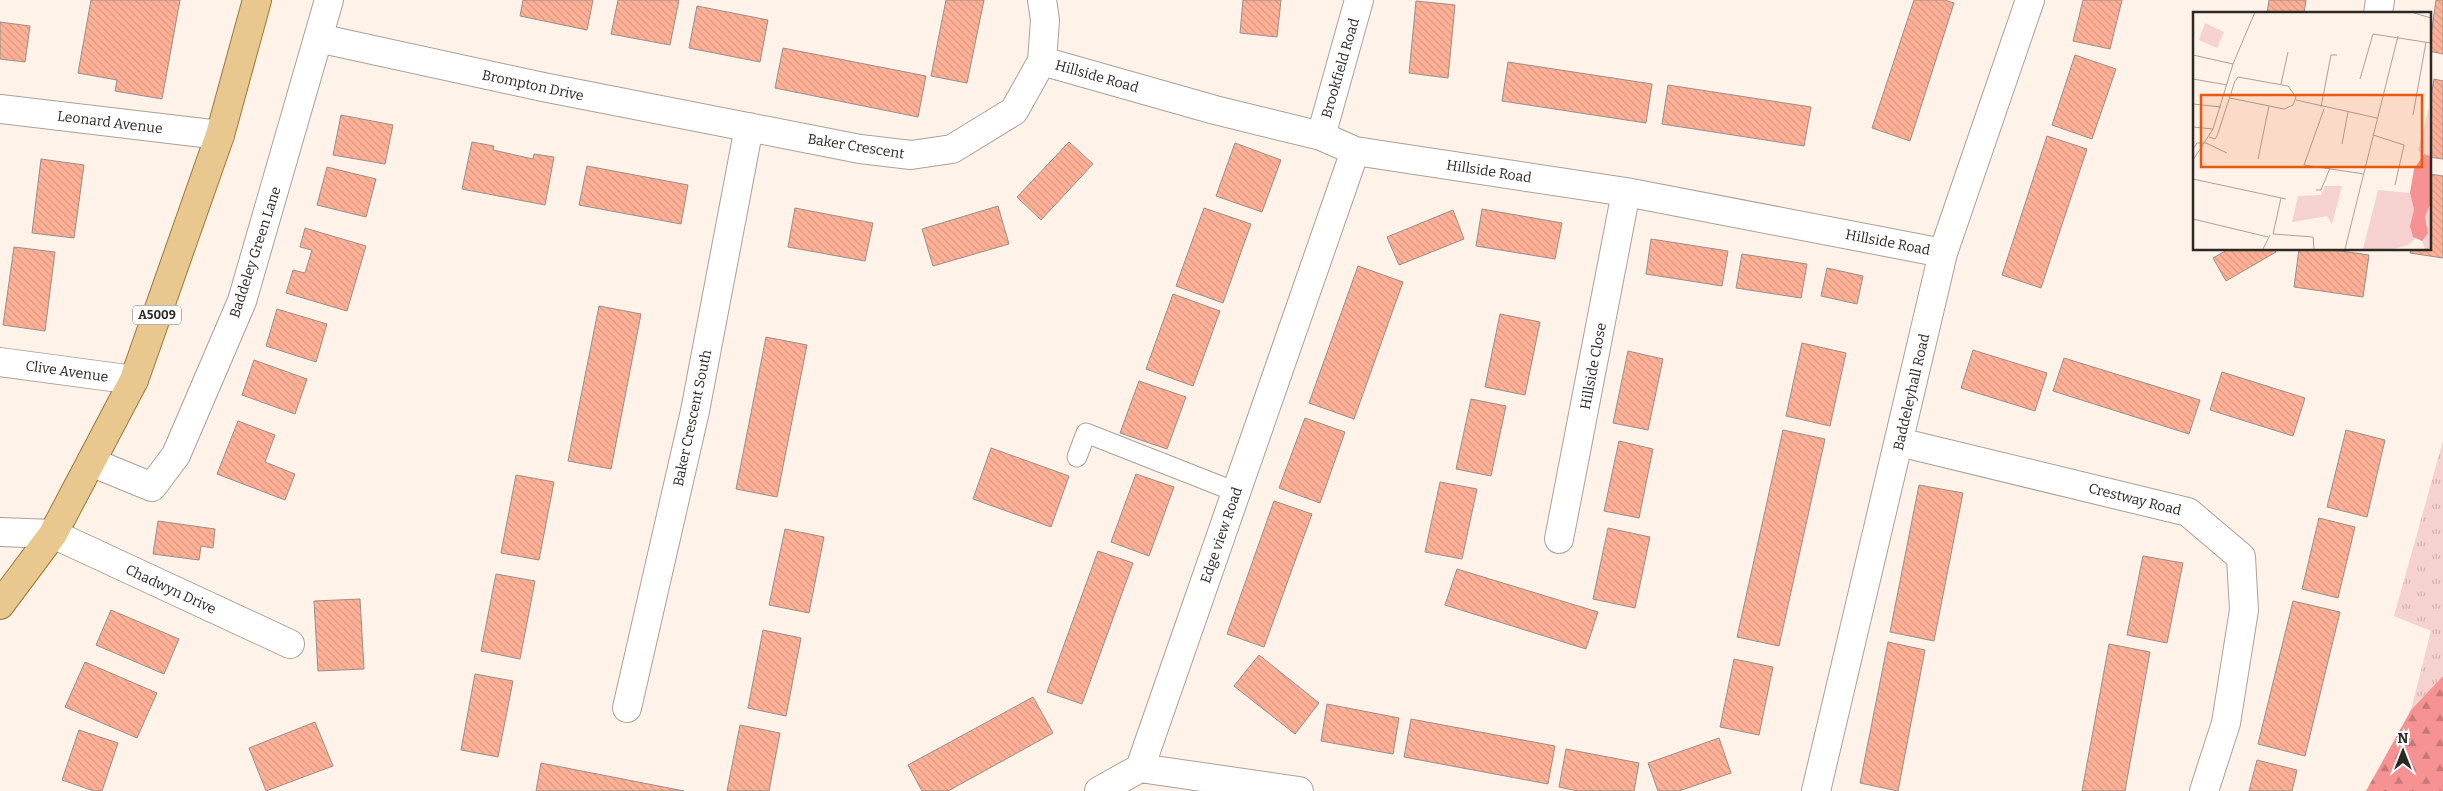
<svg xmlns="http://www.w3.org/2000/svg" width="2443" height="791" font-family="Bitter,serif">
<defs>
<pattern id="grass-tufts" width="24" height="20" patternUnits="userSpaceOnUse" patternTransform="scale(1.25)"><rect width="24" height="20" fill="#f5d1d0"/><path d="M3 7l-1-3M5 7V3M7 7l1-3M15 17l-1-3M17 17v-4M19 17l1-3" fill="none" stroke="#d2b3b2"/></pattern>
<pattern id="forest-firs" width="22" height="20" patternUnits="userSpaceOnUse" patternTransform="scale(1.25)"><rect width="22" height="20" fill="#f79292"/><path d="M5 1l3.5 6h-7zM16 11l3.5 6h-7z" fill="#c87777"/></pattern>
<pattern id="building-back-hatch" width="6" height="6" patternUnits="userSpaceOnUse" patternTransform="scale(1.25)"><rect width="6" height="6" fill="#feb197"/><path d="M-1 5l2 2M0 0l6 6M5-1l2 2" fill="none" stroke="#da9882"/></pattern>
</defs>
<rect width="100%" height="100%" fill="#fef2e9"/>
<path fill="url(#grass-tufts)" d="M2443 441V676L2411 710 2431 631 2394 616Z"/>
<path fill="url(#forest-firs)" d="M2443 676V791H2366L2411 710Z"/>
<path fill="url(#building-back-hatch)" stroke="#9b8e8a" d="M91 0H180L162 99 115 91 117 80 78 73Z
M523 0H593L587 30 520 16Z
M618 0H679L670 45 611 34Z
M946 0H984L967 83 931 76Z
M1243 0H1281L1277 37 1240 33Z
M1914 0H1945L1954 3 1910 141 1872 128Z
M2083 0H2122L2110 49 2073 41Z
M2269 0H2306L2304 14H2267Z
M2436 0H2443V54L2429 51Z
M1416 1 1455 5 1448 78 1409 73Z
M697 6 768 20 760 62 689 48Z
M0 22 30 26 25 62 0 59Z
M783 48 926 76 918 117 775 88Z
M2075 55 2116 69 2092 139 2052 125Z
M1508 62 1652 84 1646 123 1502 101Z
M2434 79 2443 81V159L2429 157V109Z
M1668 85 1811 107 1804 146 1662 124Z
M341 115 393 125 385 164 333 155Z
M2047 136 2087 149 2041 288 2002 275Z
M472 142 494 146 493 150 533 159 534 154 554 157 545 205 462 189Z
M1069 142 1093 164 1041 220 1017 197Z
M1235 143 1281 160 1262 212 1216 196Z
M41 159 84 165 74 238 32 233Z
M587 166 688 185 681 224 579 205Z
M327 167 376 179 366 217 317 205Z
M2429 174 2443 176V258L2410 253 2411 249H2429Z
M998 206 1009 244 933 266 922 229Z
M795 208 873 223 865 261 788 247Z
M1204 208 1251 224 1223 303 1176 286Z
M1482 209 1562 223 1555 259 1476 246Z
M1453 210 1464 239 1399 265 1387 237Z
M305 228 366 246 347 311 286 293 293 270 305 273 312 250 300 247Z
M1651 239 1728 251 1722 286 1646 274Z
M14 247 55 252 45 331 3 325Z
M2229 249H2275L2276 252 2226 281 2213 258Z
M2299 249H2327L2369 255 2363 297 2294 287Z
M1742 254 1807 264 1801 298 1736 288Z
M1358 266 1403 282 1354 419 1309 403Z
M1827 268 1863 276 1857 304 1821 296Z
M1173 294 1220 311 1193 386 1146 369Z
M599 306 641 314 611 469 568 461Z
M277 309 327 324 316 362 266 346Z
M1500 314 1540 322 1525 395 1485 387Z
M766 337 807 345 777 497 736 489Z
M1802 343 1846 353 1830 426 1786 416Z
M1973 350 2047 373 2035 411 1961 388Z
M1628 351 1663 359 1648 430 1613 423Z
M2064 358 2200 400 2189 434 2053 391Z
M254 360 307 379 295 414 242 395Z
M2222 372 2305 398 2293 436 2210 410Z
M1139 381 1186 397 1167 449 1120 433Z
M1471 399 1506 406 1491 476 1456 469Z
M1305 418 1345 432 1320 503 1279 488Z
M238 421 275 435 265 462 295 474 285 500 217 474Z
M1783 430 1825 439 1779 646 1737 637Z
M2346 430 2385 440 2367 517 2327 507Z
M1619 441 1653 449 1639 518 1604 511Z
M991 448 1069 476 1051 527 973 499Z
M1136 474 1174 487 1149 556 1111 542Z
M516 475 554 482 539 560 501 553Z
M1440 482 1477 489 1462 559 1425 552Z
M1919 485 1963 493 1934 641 1890 632Z
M1274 501 1312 514 1264 647 1227 634Z
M2319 518 2355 527 2338 598 2302 589Z
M158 521 215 529 213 548 201 546 199 560 153 554Z
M1608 528 1650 537 1635 608 1593 599Z
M785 529 824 537 809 613 769 605Z
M1098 551 1133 563 1082 704 1047 692Z
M2143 556 2183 563 2167 643 2127 635Z
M1457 569 1598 612 1586 649 1445 605Z
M496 574 535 581 520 659 481 651Z
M360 599 364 669 318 671 314 601Z
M2293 601 2340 612 2305 756 2258 744Z
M111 610 179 639 164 674 96 645Z
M763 630 801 638 786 716 748 708Z
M1888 642 1925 650 1898 791 1860 783Z
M2109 644 2150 652 2125 791H2082Z
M1259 655 1319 703 1295 734 1234 686Z
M1734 659 1773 667 1759 735 1720 727Z
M85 662 157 693 137 738 65 707Z
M475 674 513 681 498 757 461 750Z
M1033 697 1053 733 948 791H922L908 765Z
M1327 704 1399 718 1393 754 1321 741Z
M1411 719 1555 746 1548 784 1404 757Z
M315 722 333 766 266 791 249 748Z
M740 725 780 733 769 791H727Z
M79 730 118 743 102 791H94L62 780Z
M1719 738 1731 773 1679 791H1658L1648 763Z
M1566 749 1639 763 1634 791H1578L1559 787Z
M2257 760 2297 770 2292 791H2249Z
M541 763 684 791H536Z"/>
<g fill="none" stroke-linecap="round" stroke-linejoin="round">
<g stroke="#aba098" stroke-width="21">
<path id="lane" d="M1077 457 1086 433 1236 492"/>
</g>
<g stroke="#aba098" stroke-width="30">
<path id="street" d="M2378 14 2380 0
M318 38 543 87 860 149 911 155 952 149 1014 111 1042 61 1045 20 1042 0
M1042 61 1215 110 1321 136 1355 151 1626 192 1943 253
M0 109 220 135
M1321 136 1359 0
M0 362 134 380
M1899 442 2188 512 2241 557 2244 610 2226 723 2204 791
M91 462 152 487 176 455 242 301 329 0
M0 532 53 534 290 644
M1559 539 1626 192
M627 708 695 411 749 127
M1099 791 1140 768
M1299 791 1140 768 1355 151
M1816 791 1943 253 2030 0"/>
</g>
<g stroke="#9c7838" stroke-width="30">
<path id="primary" d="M0 605 53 534 134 380 220 135 257 0"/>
</g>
<use href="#lane" stroke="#fff" stroke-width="19"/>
<use href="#street" stroke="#fff" stroke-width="28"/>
<use href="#primary" stroke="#e8c88e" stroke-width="28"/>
</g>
<g text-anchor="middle" stroke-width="4" stroke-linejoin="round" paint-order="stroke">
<rect fill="#fff" stroke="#6b6866" stroke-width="1" x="133" y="305.5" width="48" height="19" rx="4"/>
<g font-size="12" font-weight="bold" fill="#2c2824">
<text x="157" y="319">A5009</text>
</g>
<g font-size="14" fill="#2c2824" stroke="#fff">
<text transform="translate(1340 68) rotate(-74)" y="5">Brookfield Road</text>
<text transform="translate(1097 76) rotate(16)" y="5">Hillside Road</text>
<text transform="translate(533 85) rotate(12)" y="5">Brompton Drive</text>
<text transform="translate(110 122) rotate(7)" y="5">Leonard Avenue</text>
<text transform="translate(856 146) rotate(9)" y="5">Baker Crescent</text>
<text transform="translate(1489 171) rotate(9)" y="5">Hillside Road</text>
<text transform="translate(1888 242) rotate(11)" y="5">Hillside Road</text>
<text transform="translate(255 252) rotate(-72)" y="5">Baddeley Green Lane</text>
<text transform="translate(1593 366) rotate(-79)" y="5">Hillside Close</text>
<text transform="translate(67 371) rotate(8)" y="5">Clive Avenue</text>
<text transform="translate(1911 392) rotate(-77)" y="5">Baddeleyhall Road</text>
<text transform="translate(692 418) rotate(-78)" y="5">Baker Crescent South</text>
<text transform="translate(2135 499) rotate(14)" y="5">Crestway Road</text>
<text transform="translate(1221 535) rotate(-71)" y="5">Edge view Road</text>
<text transform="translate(171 589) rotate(25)" y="5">Chadwyn Drive</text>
</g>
</g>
<g transform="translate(2193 12)">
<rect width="238" height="238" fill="#fef2e9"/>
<path d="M236 95 237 144 231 142 227 147 228 140 225 139ZM185 178 217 181 221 198 220 225 223 226 215 233 201 237H170ZM237 191V237H232L229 229 235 213 232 204Z" fill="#f5d1d0"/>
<path d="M231 142 237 144 238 191 232 204 235 221 229 229 220 225 217 214 221 198 217 181 221 157Z" fill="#f79292"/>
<path d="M132 174H149L139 212 134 204 99 210 105 184 128 183Z" fill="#f5d1d0"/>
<path d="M12 11 31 20 24 36 6 28Z" fill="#f5d1d0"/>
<path fill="none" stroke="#aaa19a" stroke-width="1" d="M218 0 238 6M0 43 40 52M0 67 34 73M167 67 180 22 238 31M88 72 95 40M103 88 184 106M0 92 28 95M128 95 138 43H144M131 97 111 153 171 162M220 103 233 30M0 115 20 117M180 123 211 133 202 173M16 125 22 127 24 124 42 69 45 65 95 74 103 85 100 93 91 97 37 86M149 132 155 100M0 137 4 131H13L34 141M65 147 76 94M0 148 20 117 40 52 62 0M0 167 93 187M123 178H128L137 156M0 207 75 225M80 222 120 225 121 237M80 222 88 186M70 237 77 223M152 237 205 24"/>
<path fill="#e8590c" fill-opacity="0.15" stroke="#e8590c" stroke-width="2.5" d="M8 83H229V155H8Z"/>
<rect width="238" height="238" fill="none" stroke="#2c2824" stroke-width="2.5"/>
</g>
<g transform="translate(2403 751)" stroke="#ffffff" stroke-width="4" paint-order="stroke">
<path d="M0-4L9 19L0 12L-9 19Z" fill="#2c2824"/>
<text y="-8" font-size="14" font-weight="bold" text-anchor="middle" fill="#2c2824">N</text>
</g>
</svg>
